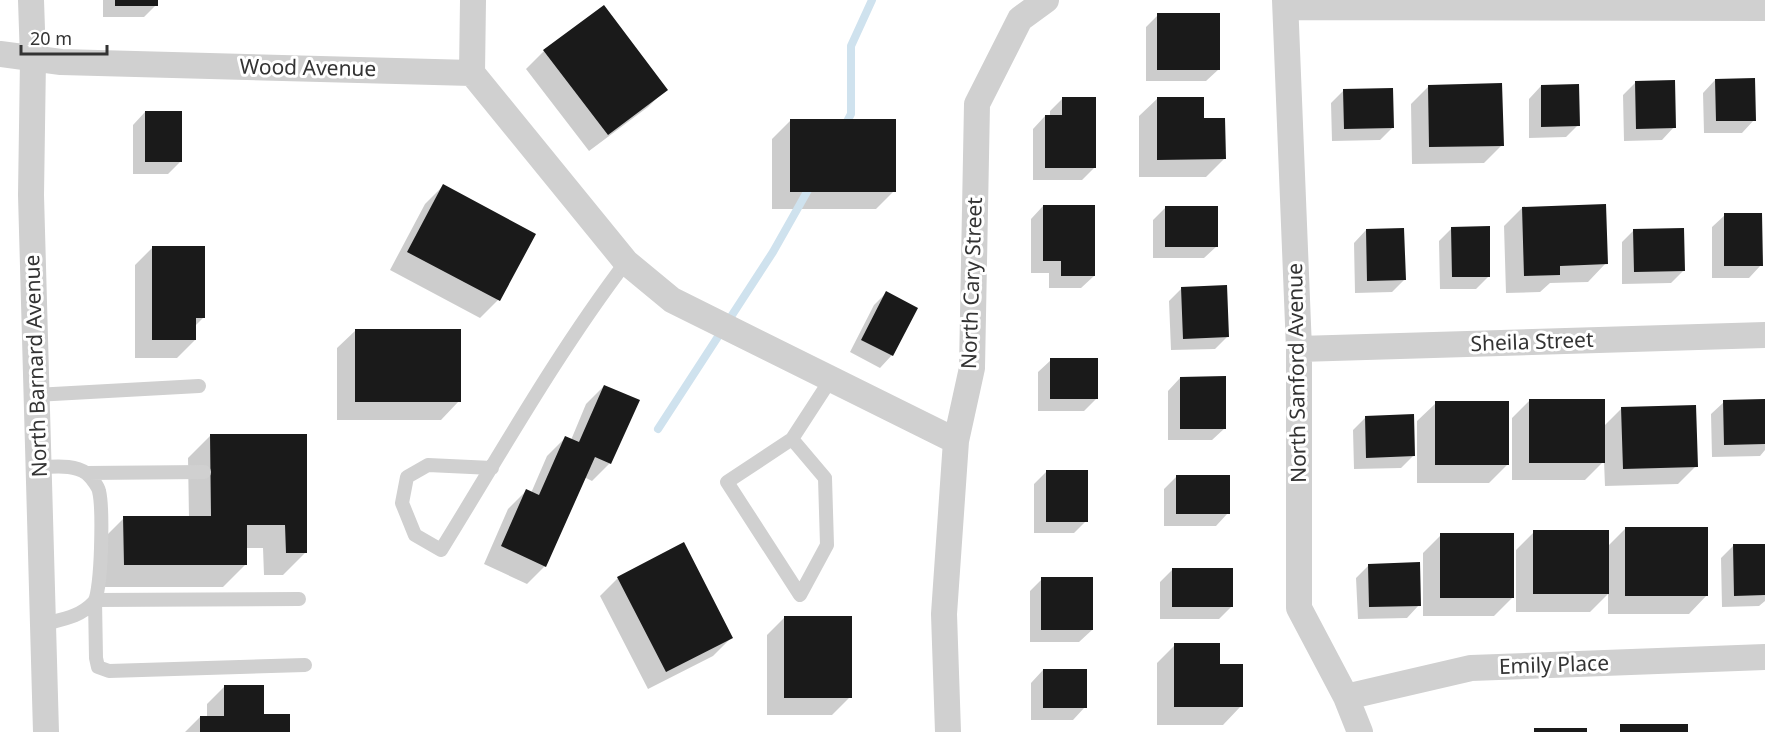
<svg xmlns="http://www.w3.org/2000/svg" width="1765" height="732" font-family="'Noto Sans',sans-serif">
<rect width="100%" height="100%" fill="#fff"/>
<path fill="#0003" d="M103 0H156V5L144 17H103Z
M1158 15 1219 69 1206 81H1146V27Z
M544 51 666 89 648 107 589 151 526 69Z
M1715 80 1754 120 1742 133H1704L1703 93Z
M1635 83 1674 127 1662 140 1624 141 1623 95Z
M1429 86 1502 145 1484 163 1412 164 1411 104Z
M1541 86 1578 125 1566 137 1529 138V99Z
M1344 90 1393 127 1380 140 1332 141 1331 103Z
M1158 98 1202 120 1224 159 1206 177H1139V116Z
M1062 99 1095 167 1082 180H1033V129L1045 116H1050V111Z
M145 112 180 162 168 174H133V125Z
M790 121 894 191 876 209H772V139Z
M443 186 498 300 480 318 390 270 425 204Z
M1043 206 1094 276 1081 288H1049V273H1031V219Z
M1166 207 1217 246 1204 258H1153V220Z
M1522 208 1606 263 1588 282 1550 283 1540 292 1506 293 1504 226Z
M1725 215 1761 265 1749 278H1712V227Z
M1452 228 1489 276 1476 289H1440L1439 241Z
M1366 230 1404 280 1392 292 1355 293 1354 243Z
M1634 230 1683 271 1671 283 1622 284V242Z
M153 247 203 318 195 326V340L177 358H135V265Z
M1182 288 1227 337 1215 349 1171 350 1169 301Z
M886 293 892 355 880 368 850 352 874 305Z
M356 330 459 401 441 420H337V348Z
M1051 360 1097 398 1084 411H1038V372Z
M1180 378 1225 428 1212 440H1168V391Z
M604 386 610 463 592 481 584 477 545 566 527 584 484 564 508 509 526 491 531 493 547 456 565 438 571 440 586 404Z
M1530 400 1604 426 1622 408 1696 466 1678 484 1605 486 1604 461 1585 480H1512V418Z
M1765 401V450L1760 456 1712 457 1711 414 1724 402Z
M1436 403 1507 465 1489 483H1417V421Z
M1365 418 1413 456 1401 468 1354 469 1353 430Z
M211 435H306V552L283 575H264L263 548H246V564L223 587H102L101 541 124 518H189L188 458Z
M1046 472 1086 521 1074 533H1034V484Z
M1177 476 1228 513 1216 526H1164V489Z
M1626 528 1707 595 1689 614H1608V594L1590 612H1516V550L1534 532 1608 546Z
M1441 535 1512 598 1494 616H1423V553Z
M1765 545V601L1759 606 1722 607 1721 558 1733 546Z
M1369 565 1419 605 1407 618 1358 619 1356 578Z
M1173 569 1232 606 1219 619H1160V582Z
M618 578 731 638 713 656 648 689 600 596Z
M1042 579 1092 630 1079 642H1030V591Z
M785 617 850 697 832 715H767V635Z
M1175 645 1219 666 1241 706 1223 725H1157V663Z
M1043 670 1085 707 1073 720H1031V683Z
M225 686 289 732H185L200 717H207V704Z"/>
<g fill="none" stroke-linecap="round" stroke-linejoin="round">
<path stroke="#cfe2ee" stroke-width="8" d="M844 127 851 114V46L872 0
M658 429 773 252 812 183"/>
</g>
<path fill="#1a1a1a" d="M115 0H158V6H115Z
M604 5 668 90 608 135 543 50Z
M1157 13H1220V70H1157Z
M1755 78 1756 121H1716L1715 79Z
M1675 80 1676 128 1636 129 1635 81Z
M1502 83 1504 146 1429 147 1428 85Z
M1579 84 1580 126 1541 127V85Z
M1393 88 1394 128 1344 129 1343 89Z
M1062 97H1096V168H1045V115H1062Z
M1157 97H1204V118H1225L1226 159 1157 160Z
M145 111H182V162H145Z
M790 119H896V192H790Z
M443 184 536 234 500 301 407 252Z
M1606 204 1608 264 1560 266V275L1524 276 1522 207Z
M1043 205H1095V276H1061V261H1043Z
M1165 206H1218V247H1165Z
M1724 213H1762L1763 266H1724Z
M1490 226V277H1452L1451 227Z
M1404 228 1406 280 1367 281 1366 229Z
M1684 228 1685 271 1634 272 1633 229Z
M152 246H205V318H196V340H152Z
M1227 285 1229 337 1183 339 1181 287Z
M886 291 918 308 893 356 861 340Z
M355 329H461V402H355Z
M1050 358H1098V399H1050Z
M1226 376V429H1180V377Z
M604 385 640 400 611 464 595 457 546 567 501 546 526 489 539 495 565 436 579 442Z
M1529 399H1605V463H1529Z
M1765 399V444L1724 445 1723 400Z
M1435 401H1509V465H1435Z
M1696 405 1698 467 1623 469 1621 407Z
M1414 414 1415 456 1366 458 1365 416Z
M210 434H307V553H286L285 525H247V565H124L123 516H211Z
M1046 470H1088V522H1046Z
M1176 475H1230V514H1176Z
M1625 527H1708V596H1625Z
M1533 530H1609V594H1533Z
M1440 533H1514V598H1440Z
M684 542 733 638 666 672 617 577Z
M1733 544H1765V595L1734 596Z
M1420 562 1421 606 1369 607 1368 564Z
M1172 568H1233V607H1172Z
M1041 577H1093V630H1041Z
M784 616H852V698H784Z
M1174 643H1220V664H1243V707H1174Z
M1043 669H1087V708H1043Z
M224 685H264V714H290V732H200V716H224Z
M1620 724H1688V732H1620Z
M1534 728H1587V732H1534Z"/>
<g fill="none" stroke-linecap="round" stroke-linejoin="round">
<path stroke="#d0d0d0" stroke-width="14" d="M35 395 199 386
M792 439 825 478 827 545 800 595 727 482 792 439 831 379
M40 467C55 467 73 464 86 473 90 476 98 486 99 491 103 507 102 591 94 602 80 617 63 619 44 624
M492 468 428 465 407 477 402 503 415 535 441 550C501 453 557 353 626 262
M87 473 204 472
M299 599 95 600 96 658 98 667 109 671 305 665"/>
<path stroke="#d0d0d0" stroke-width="26" d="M31 0 33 59 31 195 46 732
M473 0 472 73 626 262 672 300 956 441
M1285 0 1299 349V608L1346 697 1360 732
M1286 7 1765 8
M0 54 61 62 472 73
M1299 349 1765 335
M1346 697 1471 668 1765 657
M948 732 944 614 956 441 972 368 977 104 1020 19 1046 0"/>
</g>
<g text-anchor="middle" stroke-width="6" stroke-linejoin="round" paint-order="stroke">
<g font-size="21" fill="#333" stroke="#fff">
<text transform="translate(308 68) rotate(1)" y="7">Wood Avenue</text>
<text transform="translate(972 283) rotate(-88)" y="7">North Cary Street</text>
<text transform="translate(1532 342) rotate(-2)" y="7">Sheila Street</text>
<text transform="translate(36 366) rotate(-92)" y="7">North Barnard Avenue</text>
<text transform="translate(1297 373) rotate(-91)" y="7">North Sanford Avenue</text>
<text transform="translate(1554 665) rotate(-2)" y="7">Emily Place</text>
</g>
</g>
<path d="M21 45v9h86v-9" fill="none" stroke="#333333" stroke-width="3"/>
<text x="30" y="45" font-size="18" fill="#333333" stroke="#ffffff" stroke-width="4.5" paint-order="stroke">20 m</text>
</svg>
